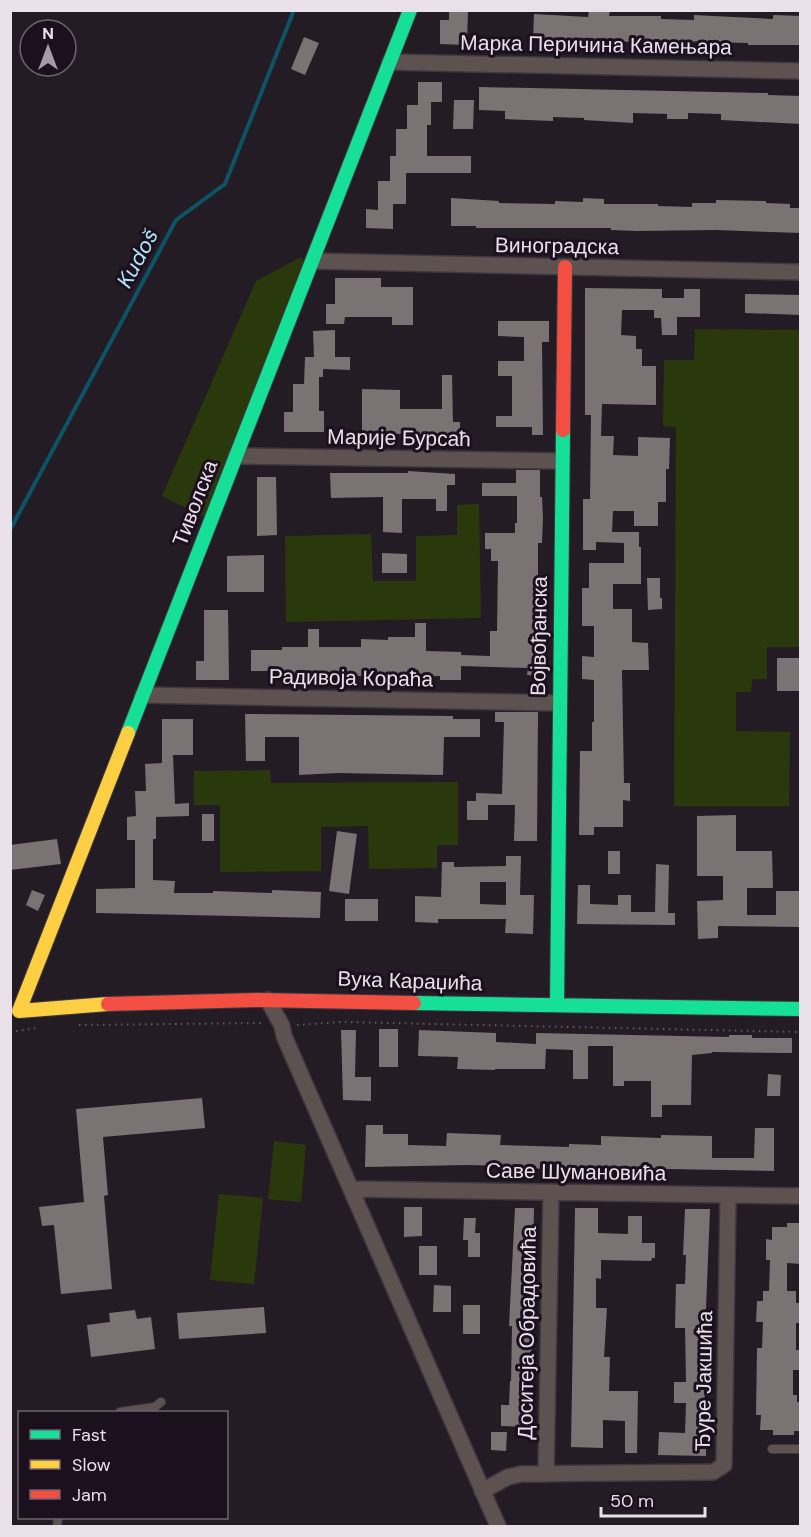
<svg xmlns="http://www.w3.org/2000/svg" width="811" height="1537" font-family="'DM Sans',sans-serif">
<rect width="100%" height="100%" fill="#231c24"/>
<path fill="#2a390c" d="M301 257 306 265 205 517 162 496 256 281Z
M695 329 800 330V647H767V679H752L751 692H736V731L790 732 789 806H674L676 427 663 426 664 360H694Z
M479 504 481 618 286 622 285 536 371 534 373 581H416V536L457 535V505Z
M270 770 271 783 458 782V845H437V868L369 869 368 826 321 827V871L220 872V805H194V771Z
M274 1141 306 1145 301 1202 268 1199Z
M219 1194 263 1198 254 1284 210 1280Z"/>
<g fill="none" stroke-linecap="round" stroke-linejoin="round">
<path stroke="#0c5366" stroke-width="4" d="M10 530 176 220 225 184 294 10"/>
</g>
<path fill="#7a7273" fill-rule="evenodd" d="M449 10H468L467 45 440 44V20H449Z
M589 10 610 11 609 16H661V19L694 20V15L773 19V15L801 16V45H748V43L635 40V42L533 39 534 14 588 17Z
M304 37 319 43 305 75 291 69Z
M418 82H442V102H431V125H427V156H471V173H406V204H393V229L366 228V209L378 210V181H390V156H396V129H407V105H418Z
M479 87 768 93V95L801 96V124L721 120V114L688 113V119H667V114L633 113V123L584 120V118L553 117V121L505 119V111L479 110Z
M454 100H474L473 129H453Z
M451 198 499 201V203L555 204V201L583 202V198L604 199V204H658V206L692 207V203H716V200L766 201V203L790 204V208H801V233L715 230 637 231 611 230V228H476V226H451Z
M335 278H381V287H413V325H392V317H345L344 324H326V304H335Z
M585 288 662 289V298H684V289H700V317H677V335H662L661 318H654V310H622L621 335 636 336V349H642V366H656V405L602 404 601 436H614L613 455 638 456V437L670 438 669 469H666V502H658V526H634V511H613L612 532H639V547H641V584H613V609H632V642L648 643 649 670H622L624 783H630V801L623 800V827H594V835H579L580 751H592V722H594V680L582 679V656L594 657V626H582V588H589V563H624V543L596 542V550H583V499H590L591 415H585Z
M745 294 801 295V315L745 313Z
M498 321H549V342H542L543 435H532V427H496V416H512V376H498V361H524V337L498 336Z
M335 330V357H350V370L323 369V377H319V411H324V432H284V412H293V384H304L305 357H314L313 331Z
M442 375H452L453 422H460V434H362V389L400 390V409H442Z
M516 470H540V497H542L543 518 542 543H538V676L527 675 528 668 461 666V680H440V676L380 678H361V676H282V671H251V650H282V647H308V629H319V647H361V639L388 640V637H415V623H426V651L461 652V655L490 656V631H497L498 561H491V549H485V533H515V523H517V496H482V483H516Z
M408 471 455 474V485H447V511H436V499H402V533L383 532V497L331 498 330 473H408Z
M257 477H276L277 535 257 536Z
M382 553 407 554V573H382Z
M264 555V592H227V556Z
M647 578H660V598H662V609L648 610Z
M204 610H228L229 680H196V661H204Z
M777 658H801V691H777Z
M495 712H538L537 841H514L515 805H488V820H467V801H476V793L502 794 504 722H495Z
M245 714 453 716V719H480V737H444L443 775 338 773 299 775V737H265V761H246Z
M162 719H193V755H173L175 804 189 803V816L156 817V839H153V880L175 881 174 893H213V891L272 893V890L321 892 320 918 96 913V889L135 888V840H127V817L136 816 135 791H146L145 764 162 763Z
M202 814H214V841H202Z
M736 815V851H772L773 888H747V915H776V891H800V927L718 926V938L698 939 697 901 723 900V876H697V816Z
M337 831 357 834 349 894 329 891Z
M57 839 61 864 10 870V845Z
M608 851H620V874H608Z
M506 856H521L520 895H534L533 934 505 933 506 919H438V923L415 922V896L441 897 442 862H454V867L506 866ZM480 882H506V905L480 904Z
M656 864 669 865 668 913H675V925L577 924 578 885H590V904L618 905V895H631V912H655Z
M32 890 45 895 38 911 26 905Z
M345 899H378V921H345Z
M379 1029H398V1067H379Z
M341 1030H356L355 1077H371V1101L343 1100Z
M419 1030 496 1033V1042L536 1044V1033L729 1037V1035H752V1038H792V1053L712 1052V1053L692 1055 691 1105H662V1117H651V1081H624V1086H613V1046H588V1079H573V1050L546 1049 545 1069H495V1070L457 1069 458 1057 418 1056Z
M768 1074 781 1075 780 1096H767Z
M202 1098 205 1128 103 1137 108 1195 104 1196 112 1289 61 1294 54 1225 42 1226 39 1207 84 1202 76 1109Z
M366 1125H383V1134H408V1145L446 1146 447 1133 501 1135 500 1145 569 1147V1144L601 1145V1136L661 1138V1135L712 1136V1158H754L755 1128H774V1171L560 1167V1169L506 1168V1166L467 1165 365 1167Z
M404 1207H422V1236L404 1237Z
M515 1208H534L531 1381H533L531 1427 501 1426V1405H509L510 1381H511L512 1326H509L510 1306Z
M575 1208H598V1233L628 1234V1216H642V1243H655V1258H652L651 1261 601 1260V1279L596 1278V1308H607L604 1357H610L609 1391H638L637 1453H625V1421L603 1420V1448L571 1447Z
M685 1209H710L706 1309 708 1354H706L705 1379 704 1433H706V1456L658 1455 659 1432 685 1433 686 1403H674V1382H686L685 1328H675L676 1284H685L686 1255H683Z
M464 1218H476L475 1233H480V1257H468V1240H463Z
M787 1223H801V1264L787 1263V1291H796V1303H801V1323H796V1350H801V1370H793V1395H797V1402H801V1431H794V1435H773V1430H760L761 1415H756L757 1348H762L763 1322H756L757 1301H763V1291H769L770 1260H766V1239L772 1240V1227H787Z
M419 1246H437V1275H419Z
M434 1285 451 1286V1312H433Z
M463 1305H480V1334H463Z
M264 1307 266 1333 179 1339 177 1313Z
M135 1310 137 1319 151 1317 155 1349 91 1357 87 1325 110 1322 109 1313Z
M491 1432H507L506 1451 491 1450Z"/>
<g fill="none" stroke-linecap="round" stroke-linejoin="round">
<g stroke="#3e383f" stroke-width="10">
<path id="lane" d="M120 1412 155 1407 161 1402
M772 1449H800
M57 1526 58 1518"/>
</g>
<g stroke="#3e383f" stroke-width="18">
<path id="street" d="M390 62 800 71
M313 261 800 272
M236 456 562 461
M143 695 559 703
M268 1000 282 1026 284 1036 498 1526
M351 1189 800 1196
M546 1474 551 1192
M482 1491 508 1477 521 1474 713 1472 724 1465 728 1195"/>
</g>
<g stroke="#3e383f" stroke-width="16">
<path id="fast" d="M128 733 410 10
M414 1003 800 1009
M557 1005 563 430"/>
</g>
<g stroke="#3e383f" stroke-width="16">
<path id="slow" d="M108 1004 19 1011 128 733"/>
</g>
<g stroke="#3e383f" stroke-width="16">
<path id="jam" d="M563 430 565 267
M108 1004 258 1000 414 1003"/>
</g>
<path stroke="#64595b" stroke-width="2" stroke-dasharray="1.5 4.5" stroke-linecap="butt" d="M79 1025 265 1023
M297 1025 342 1022 800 1032
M10 1032 37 1028"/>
<use href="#lane" stroke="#5e5251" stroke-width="8"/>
<use href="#street" stroke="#5e5251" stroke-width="15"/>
<use href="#fast" stroke="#16e098" stroke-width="14"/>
<use href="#slow" stroke="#ffcf43" stroke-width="14"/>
<use href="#jam" stroke="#f24e42" stroke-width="14"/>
</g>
<g text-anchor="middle" stroke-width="6" stroke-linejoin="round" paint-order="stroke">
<g font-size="21" fill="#e9e0ea" stroke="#1d101e">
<text transform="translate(596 45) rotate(1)" y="7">Марка Перичина Камењара</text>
<text transform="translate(557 246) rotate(1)" y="7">Виноградска</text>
<text transform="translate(399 438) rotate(1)" y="7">Марије Бурсаћ</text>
<text transform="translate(195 503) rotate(-69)" y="7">Тиволска</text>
<text transform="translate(539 636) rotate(-89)" y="7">Војвођанска</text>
<text transform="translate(351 678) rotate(1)" y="7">Радивоја Кораћа</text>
<text transform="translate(410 981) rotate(2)" y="7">Вука Караџића</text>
<text transform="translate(576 1172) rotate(1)" y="7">Саве Шумановића</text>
<text transform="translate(527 1333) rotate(-89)" y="7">Доситеја Обрадовића</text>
<text transform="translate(704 1381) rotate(-89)" y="7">Ђуре Јакшића</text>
</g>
<g font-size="22" font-style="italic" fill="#aee6f8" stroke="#1d101e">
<text transform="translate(137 258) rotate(-62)" y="8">Kudoš</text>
</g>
</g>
<rect width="811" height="1537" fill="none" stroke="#e9e0ea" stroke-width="24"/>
<rect x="18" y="1411" width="210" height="108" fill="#1d101e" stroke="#6f6370" stroke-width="1.5"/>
<rect x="30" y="1430" width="30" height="9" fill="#16e098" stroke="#6f6370" stroke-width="1.5"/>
<text x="72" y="1441" font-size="18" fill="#e9e0ea">Fast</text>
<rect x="30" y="1460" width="30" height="9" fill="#ffcf43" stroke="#6f6370" stroke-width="1.5"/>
<text x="72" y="1471" font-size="18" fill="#e9e0ea">Slow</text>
<rect x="30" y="1490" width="30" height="9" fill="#f24e42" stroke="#6f6370" stroke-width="1.5"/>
<text x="72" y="1501" font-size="18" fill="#e9e0ea">Jam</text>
<g transform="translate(48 48)"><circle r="28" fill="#1d101e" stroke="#6f6370" stroke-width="1.5"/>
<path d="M0-4.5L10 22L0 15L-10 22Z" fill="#a49ba5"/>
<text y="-9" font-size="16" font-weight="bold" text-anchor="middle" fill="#e9e0ea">N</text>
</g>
<path d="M601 1507v9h104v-9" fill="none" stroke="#e9e0ea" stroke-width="3"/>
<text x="610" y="1507" font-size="18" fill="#e9e0ea" stroke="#1d101e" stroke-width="4.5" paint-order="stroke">50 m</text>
</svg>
